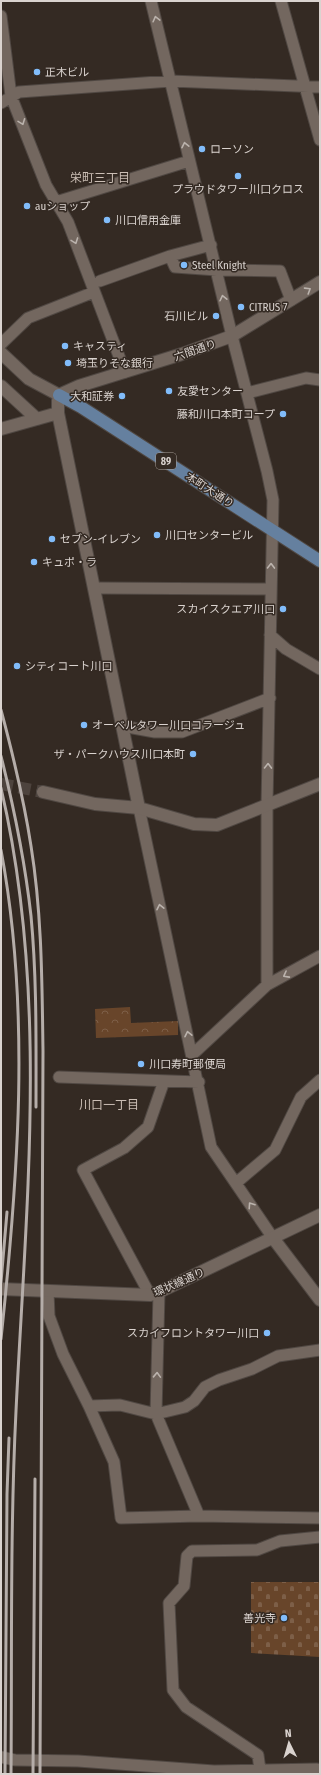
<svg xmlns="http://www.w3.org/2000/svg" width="321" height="1775" font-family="'Fira Sans Condensed','Noto Sans JP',sans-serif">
<defs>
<pattern id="forest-crowns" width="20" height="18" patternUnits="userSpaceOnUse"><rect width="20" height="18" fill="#68452a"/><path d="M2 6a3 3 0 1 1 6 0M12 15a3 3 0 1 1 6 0" fill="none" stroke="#7d5f48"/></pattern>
<pattern id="cemetery-stones" width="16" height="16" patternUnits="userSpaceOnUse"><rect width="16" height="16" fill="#68452a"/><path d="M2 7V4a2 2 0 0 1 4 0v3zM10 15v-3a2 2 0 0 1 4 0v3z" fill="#7d5f48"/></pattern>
</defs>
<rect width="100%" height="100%" fill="#342a23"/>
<path fill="url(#forest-crowns)" d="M130 1007 131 1023 178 1021V1035L96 1038 95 1009Z"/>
<path fill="url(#cemetery-stones)" d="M251 1582H320V1657L251 1653Z"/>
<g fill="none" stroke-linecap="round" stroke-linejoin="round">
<path stroke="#4d433d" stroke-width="12" stroke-dasharray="12 6" stroke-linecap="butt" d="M1 784 43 792"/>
<g stroke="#504843" stroke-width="13">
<path id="street" d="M151 1 232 336 267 471 273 500 267 805V985
M281 1 320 140
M1 16 11 96 46 185 68 222 125 372
M1 103 19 92 171 81 320 87
M56 202 189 161
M170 256 211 245
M100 281 170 256 175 267 217 270 280 271 291 300
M1 344 28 318 94 292
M247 393 306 378 320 380
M94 588 271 589
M270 635 286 649 320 669
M122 726 155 732H182L270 698
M139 808 211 1147 273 1238
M193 1054 267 985 320 956
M59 1077 199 1082
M236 1183 275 1150 301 1097 320 1080
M48 1291 49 1316 63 1354 89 1406 120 1405 156 1414 185 1407 194 1401 205 1387 219 1380 252 1369 278 1356 320 1350
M159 1292 156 1414 199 1516
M150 1295 83 1170 124 1148 148 1127 164 1081
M89 1406 114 1462 121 1518 199 1516 320 1518
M1 1757 15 1760 78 1761 214 1771 317 1769
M260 1770 258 1755 186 1707 173 1690 169 1603 184 1586 187 1556 192 1551 257 1550 280 1541 320 1537"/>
</g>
<g stroke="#504843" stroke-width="14">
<path id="secondary" d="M1 353 29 379 59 395
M1 386 37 419
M59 395 58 401V413L139 808
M59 395 79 386 182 354 232 336 320 282
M1 429 58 413
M43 792 95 804 139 808 194 824 217 825 320 784
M273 1238 320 1300
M1 1289 150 1295 159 1292 320 1215"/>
</g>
<g stroke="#504843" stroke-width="14">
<path id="primary" d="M59 395 81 407 320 561"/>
</g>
<use href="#street" stroke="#73675f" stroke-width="11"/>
<use href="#secondary" stroke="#73675f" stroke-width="12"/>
<use href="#primary" stroke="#65809f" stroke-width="12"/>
<path stroke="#b5ada9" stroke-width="3" d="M1 710C13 755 24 800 31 846 42 914 42 983 43 1051L40 1774
M1 756C14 808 25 862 31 916 37 979 36 1043 36 1107
M1 788C49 993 26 1204 16 1411 10 1532 12 1653 11 1774
M1 850C31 1011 18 1178 1 1339
M1 1282 7 1212
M5 1774 7 1494 9 1438
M33 1774 35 1479"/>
</g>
<defs><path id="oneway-chevron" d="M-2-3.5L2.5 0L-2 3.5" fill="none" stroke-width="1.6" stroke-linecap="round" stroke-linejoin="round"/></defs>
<g stroke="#bbb3ad">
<use href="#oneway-chevron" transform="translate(156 19) rotate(-104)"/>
<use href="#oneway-chevron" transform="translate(22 122) rotate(69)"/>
<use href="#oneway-chevron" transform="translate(185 145) rotate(-102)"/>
<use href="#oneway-chevron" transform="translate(75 241) rotate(70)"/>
<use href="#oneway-chevron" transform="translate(308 290) rotate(-32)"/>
<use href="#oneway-chevron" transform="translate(223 298) rotate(-103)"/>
<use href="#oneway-chevron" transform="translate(271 566) rotate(-89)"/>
<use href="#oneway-chevron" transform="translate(268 766) rotate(-89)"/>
<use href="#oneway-chevron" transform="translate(160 907) rotate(-102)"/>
<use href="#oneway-chevron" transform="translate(286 975) rotate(152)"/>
<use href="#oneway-chevron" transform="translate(188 1034) rotate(-102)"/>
<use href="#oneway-chevron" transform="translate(251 1205) rotate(-124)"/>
<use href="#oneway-chevron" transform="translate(157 1375) rotate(-88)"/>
</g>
<g fill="#81bcfa" stroke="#342a23" stroke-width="1.5">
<circle cx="37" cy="72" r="4"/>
<circle cx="202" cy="149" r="4"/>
<circle cx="238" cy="176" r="4"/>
<circle cx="27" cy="206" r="4"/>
<circle cx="107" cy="220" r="4"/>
<circle cx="184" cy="265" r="4"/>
<circle cx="241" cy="307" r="4"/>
<circle cx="216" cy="316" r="4"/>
<circle cx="65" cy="346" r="4"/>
<circle cx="68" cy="363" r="4"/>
<circle cx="169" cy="391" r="4"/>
<circle cx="122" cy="396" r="4"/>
<circle cx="283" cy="414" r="4"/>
<circle cx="157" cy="535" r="4"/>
<circle cx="52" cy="539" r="4"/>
<circle cx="34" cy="562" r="4"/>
<circle cx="283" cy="609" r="4"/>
<circle cx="17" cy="666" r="4"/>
<circle cx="84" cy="725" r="4"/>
<circle cx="193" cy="754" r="4"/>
<circle cx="141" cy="1064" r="4"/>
<circle cx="267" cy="1333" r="4"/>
<circle cx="284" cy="1618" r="4"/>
</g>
<g text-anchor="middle" stroke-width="3" stroke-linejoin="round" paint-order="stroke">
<rect fill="#342a23" stroke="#a8a09b" stroke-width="1" x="156" y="453" width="20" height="16" rx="3"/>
<g font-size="10" font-weight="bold" fill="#dad3cf">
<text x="166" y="465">89</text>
</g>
<g font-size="11" fill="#dad3cf" stroke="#342a23" text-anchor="start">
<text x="45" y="76">正木ビル</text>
<text x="210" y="153">ローソン</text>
<text x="238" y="193" text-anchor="middle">プラウドタワー川口クロス</text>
<text x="35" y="210">auショップ</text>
<text x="115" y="224">川口信用金庫</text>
<text x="192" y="269">Steel Knight</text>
<text x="249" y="311">CITRUS 7</text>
<text x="208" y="320" text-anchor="end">石川ビル</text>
<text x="73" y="350">キャスティ</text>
<text x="76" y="367">埼玉りそな銀行</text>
<text x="177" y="395">友愛センター</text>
<text x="114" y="400" text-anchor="end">大和証券</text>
<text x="275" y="418" text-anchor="end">藤和川口本町コープ</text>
<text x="165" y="539">川口センタービル</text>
<text x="60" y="543">セブン-イレブン</text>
<text x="42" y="566">キュポ・ラ</text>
<text x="275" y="613" text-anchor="end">スカイスクエア川口</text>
<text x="25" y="670">シティコート川口</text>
<text x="92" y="729">オーベルタワー川口コラージュ</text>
<text x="185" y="758" text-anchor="end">ザ・パークハウス川口本町</text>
<text x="149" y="1068">川口寿町郵便局</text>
<text x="259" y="1337" text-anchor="end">スカイフロントタワー川口</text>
<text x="276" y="1622" text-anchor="end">善光寺</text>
</g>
<g font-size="11" fill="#dad3cf" stroke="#342a23">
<text transform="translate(195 350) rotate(-19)" y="4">六間通り</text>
<text transform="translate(210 490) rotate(33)" y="4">本町大通り</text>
<text transform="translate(179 1282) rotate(-24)" y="4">環状線通り</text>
</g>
<g font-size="12" fill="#cbbeb5" stroke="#342a23">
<text x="100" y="182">栄町三丁目</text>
<text x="109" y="1109">川口一丁目</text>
</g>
</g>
<rect width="321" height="1775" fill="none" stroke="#dad3cf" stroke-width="4"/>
<g transform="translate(289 1743) rotate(355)" stroke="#342a23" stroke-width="3" paint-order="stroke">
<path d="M0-3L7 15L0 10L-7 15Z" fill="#dad3cf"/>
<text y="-6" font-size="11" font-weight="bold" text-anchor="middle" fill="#dad3cf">N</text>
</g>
</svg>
